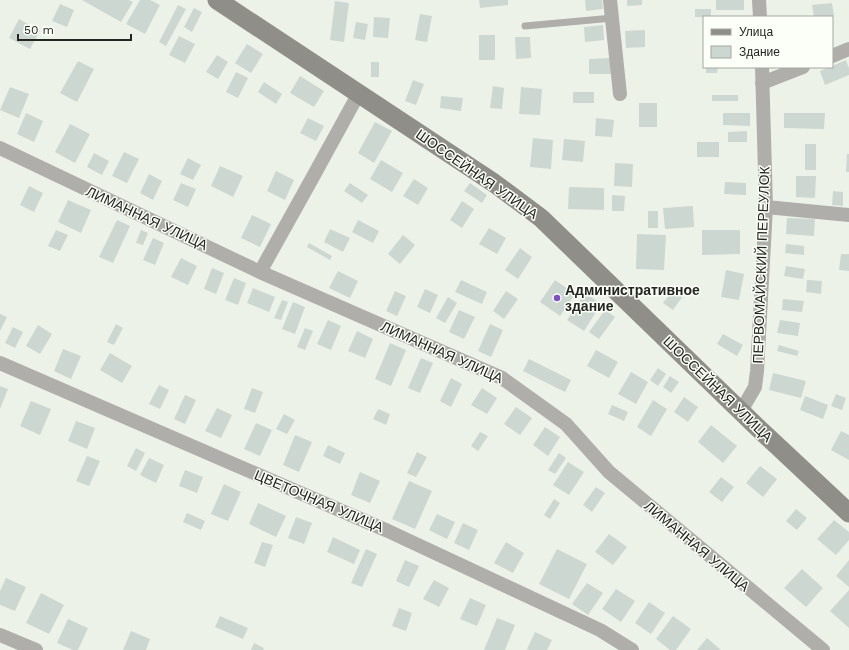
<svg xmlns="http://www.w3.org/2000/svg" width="849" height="650" font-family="'Work Sans',sans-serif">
<rect width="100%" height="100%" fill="#edf2e8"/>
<path fill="#ccd7d2" d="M82 0H129L133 2 121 22Z
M140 0H150L160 5 145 34 126 24Z
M479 0H508V5L480 8Z
M585 0H602L603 9 586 11Z
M627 0H642V5L627 6Z
M716 0H744V10H716Z
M335 1 349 3 344 42 330 40Z
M832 3 834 16 814 17 812 5Z
M60 4 74 10 67 27 52 21Z
M178 5 186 9 166 46 159 42Z
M194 8 202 12 192 32 184 27Z
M695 9H711V17H695Z
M420 14 432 16 427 42 415 40Z
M374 17 390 18 388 38 373 37Z
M19 19 40 31 30 49 9 38Z
M356 22 368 24 365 40 353 38Z
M603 25 604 40 585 42 584 27Z
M645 30V47L626 48 625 31Z
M479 35H495V60H479Z
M179 36 195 44 185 63 169 55Z
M515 37H530L531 58 516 59Z
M247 44 263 54 251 73 235 63Z
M217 55 228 62 218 79 206 72Z
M610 58 611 74H589V59Z
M846 60 849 68V75L825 85 820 71 829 67H832V66Z
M78 61 94 69 77 102 60 93Z
M371 62H379V77H371Z
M706 67H718L717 73H706Z
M236 72 248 78 238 98 226 92Z
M300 76 324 91 314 107 290 93Z
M413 80 424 84 416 105 405 101Z
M264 82 282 94 276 104 258 92Z
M493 86 504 88 502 109 490 108Z
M10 87 29 94 19 118 0 110Z
M521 87 542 89 540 115 519 114Z
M573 92H594V103H573Z
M712 95H738V101H712Z
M441 96 463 98 461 111 440 108Z
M639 103H657V127H639Z
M26 113 43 121 34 142 17 134Z
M723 113H750V126L723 125Z
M784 113H825L824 129 784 128Z
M308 118 324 126 316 141 300 133Z
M596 118 614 120 612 137 595 136Z
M375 122 392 131 374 163 358 153Z
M70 124 90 134 75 163 55 152Z
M747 131V142H728V132Z
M533 138 553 140 551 169 530 167Z
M564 139 585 141 583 162 562 160Z
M697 142H719V157H697Z
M805 144H816V170H805Z
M124 152 139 159 127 183 112 176Z
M94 153 109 161 102 175 87 167Z
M847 154H849V172H846Z
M188 158 201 165 193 180 180 174Z
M381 160 403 173 392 192 370 179Z
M615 163 633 164 632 187 614 186Z
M220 166 243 176 233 197 211 186Z
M276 171 294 180 285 200 267 191Z
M149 174 162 181 153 200 140 193Z
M796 176H816L815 198 796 197Z
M414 179 428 188 418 205 403 196Z
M725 182 746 183V195L724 194Z
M181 183 196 189 188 207 173 200Z
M350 183 368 195 362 203 344 191Z
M470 183 487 195 482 203 464 191Z
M29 186 43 193 34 212 20 205Z
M569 187 604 188V210L568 209Z
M833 191 843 192V206L832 205Z
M612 195 625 196 624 211H612Z
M68 200 91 210 81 233 58 222Z
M462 201 474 209 462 228 450 220Z
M693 206 694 227 665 229 663 208Z
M648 211H658V228H648Z
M252 215 271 224 260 247 241 238Z
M787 218 815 219 814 236 786 234Z
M117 220 130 226 113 263 99 257Z
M358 220 379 231 373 243 352 232Z
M489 228 506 238 497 254 479 244Z
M330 229 350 238 343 252 324 242Z
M56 230 68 235 60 251 48 246Z
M141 230 148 233 143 245 136 243Z
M702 230H740V254L702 255Z
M637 234 666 235 664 270 636 269Z
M403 235 415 245 400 264 388 254Z
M153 238 164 243 155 265 143 260Z
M309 243 332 256 330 260 307 247Z
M786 244 804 246V255L785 253Z
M520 248 532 257 518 279 505 270Z
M841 254H849V271L839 270Z
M181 258 197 266 188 285 171 277Z
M786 266 805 269 803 279 784 276Z
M212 268 224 273 216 294 204 289Z
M726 270 744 274 739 300 721 297Z
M338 271 358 281 350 298 329 288Z
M234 278 246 283 238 305 225 300Z
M461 280 487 292 482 304 455 292Z
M555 280 575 294 560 316 540 302Z
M807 280 822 281 821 294 806 292Z
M676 286 685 293 673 310 663 303Z
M253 288 275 297 269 312 247 303Z
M425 289 438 295 430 313 417 307Z
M395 291 406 296 397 316 386 311Z
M506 291 518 299 504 319 493 311Z
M585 293 601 304 584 331 567 320Z
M448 297 457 303 445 323 436 318Z
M783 299 804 301 802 312 782 310Z
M282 300 288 302 281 320 274 318Z
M293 302 305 307 295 334 282 329Z
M459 310 475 317 464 339 449 332Z
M605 310 615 317 599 339 589 332Z
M0 314 7 317 0 331Z
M328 320 341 326 331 350 317 344Z
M780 320 800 323 798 336 777 333Z
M116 324 123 328 114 345 107 342Z
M490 324 503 330 491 357 478 351Z
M38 325 52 334 40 354 26 346Z
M13 327 23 332 15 348 5 343Z
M305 328 313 331 305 350 297 347Z
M357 331 373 339 365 358 348 351Z
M723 334 743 345 737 356 717 344Z
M390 343 406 350 391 386 375 379Z
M779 345 799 351 797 356 777 351Z
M63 349 81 356 71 379 54 371Z
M596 350 618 362 609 378 587 366Z
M110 353 132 366 122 383 100 370Z
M421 358 433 363 420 393 408 388Z
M529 359 571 380 565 392 523 371Z
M658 368 666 374 658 386 650 380Z
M631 372 648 382 636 404 618 394Z
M773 373 806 381 801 398 769 390Z
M670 376 679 382 671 393 663 387Z
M451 378 462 384 451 407 440 401Z
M159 385 169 390 160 409 149 404Z
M0 386 8 389 0 409Z
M252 388 263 392 255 413 244 409Z
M482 388 497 398 487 414 471 405Z
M836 394 846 398 842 410 831 406Z
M185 395 196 400 185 424 174 419Z
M805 396 828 405 823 419 800 410Z
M684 397 698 407 688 422 674 412Z
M653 400 667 409 651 436 637 427Z
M31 401 51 409 40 435 20 426Z
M612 405 628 412 624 421 608 414Z
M516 407 532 418 520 435 504 424Z
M217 408 232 415 221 438 205 431Z
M378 409 390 414 386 425 373 419Z
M284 414 295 420 287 434 276 429Z
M76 421 95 428 87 449 68 441Z
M256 423 272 430 260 456 244 449Z
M711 425 737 446 723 463 698 442Z
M545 427 560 437 548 456 533 445Z
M841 431 849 435V460L831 450Z
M480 432 488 436 478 451 471 446Z
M295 435 312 442 299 472 283 465Z
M328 445 345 453 340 464 323 456Z
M136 448 145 453 136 471 127 466Z
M417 452 427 457 416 477 407 473Z
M559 453 566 458 555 474 548 470Z
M87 456 100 461 89 486 76 481Z
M149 458 164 465 156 483 140 475Z
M568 462 584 472 569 495 553 485Z
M760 466 777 479 763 497 746 483Z
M185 470 203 477 197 493 179 486Z
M360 472 380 481 370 503 351 495Z
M721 477 734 487 722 502 709 492Z
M409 481 432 491 415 529 392 519Z
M224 484 241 492 228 521 211 514Z
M596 487 605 493 592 512 583 505Z
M554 499 560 503 550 519 544 515Z
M258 503 286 516 276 537 249 524Z
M796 509 807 518 797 530 786 521Z
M187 513 205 521 201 530 183 522Z
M437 514 455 522 447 539 429 530Z
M296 517 312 523 304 544 288 538Z
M834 520 849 532V540L836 555 817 539Z
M463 523 478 530 469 550 454 543Z
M609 534 627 547 613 565 595 552Z
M333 537 360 550 354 564 327 552Z
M262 542 273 545 265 567 254 563Z
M506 542 524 553 513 573 494 563Z
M366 549 377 554 362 587 351 583Z
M557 549 587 564 569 599 539 584Z
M405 560 419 566 409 587 396 581Z
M849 560V587L836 576Z
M802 569 823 588 806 607 784 588Z
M6 578 26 587 15 611 0 605V591Z
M434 580 449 588 439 607 423 599Z
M587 583 603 593 588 615 572 604Z
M616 589 635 601 621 622 602 609Z
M849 590V628L830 611Z
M41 593 64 605 49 634 26 623Z
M470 598 486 605 477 626 460 619Z
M649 602 665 613 651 634 635 623Z
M399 608 412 613 406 631 392 626Z
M220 616 248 628 243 639 215 627Z
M673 616 691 629 676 650H670L656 639Z
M497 618 515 625 505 650H484Z
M68 619 88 628 78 650H73L57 643Z
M131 631 150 639 146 650H123Z
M535 632 552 640 547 650H529L527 649Z
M707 638 721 650H697Z
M254 643 264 648 263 650H251Z"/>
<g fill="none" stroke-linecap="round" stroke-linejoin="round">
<path stroke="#afaeaa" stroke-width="7" d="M525 26 613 18"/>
<path stroke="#afaeaa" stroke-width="14" d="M610 0 620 94
M759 0 760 17
M832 56 849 49
M762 83 803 67
M0 148 260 272 502 378 566 424 609 472 823 650
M766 207 849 215
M260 272 309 184 359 93
M0 363 388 531 600 630 632 650
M741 411 755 387 757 371 766 207 762 67
M0 635 36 650"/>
<path stroke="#908e88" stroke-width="19" d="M217 0 494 183 541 218 756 426 849 513"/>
</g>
<circle fill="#7f4dc5" stroke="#fbfff7" stroke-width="1.5" cx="557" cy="298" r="4"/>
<g text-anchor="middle" stroke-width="3" stroke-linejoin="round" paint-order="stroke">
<g font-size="14" fill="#232521" stroke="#fbfff7">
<text transform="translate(477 174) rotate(35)" y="5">ШОССЕЙНАЯ УЛИЦА</text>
<text transform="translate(147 218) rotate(25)" y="5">ЛИМАННАЯ УЛИЦА</text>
<text transform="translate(761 265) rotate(-88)" y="5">ПЕРВОМАЙСКИЙ ПЕРЕУЛОК</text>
<text transform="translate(442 352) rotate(24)" y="5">ЛИМАННАЯ УЛИЦА</text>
<text transform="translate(718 389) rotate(44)" y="5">ШОССЕЙНАЯ УЛИЦА</text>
<text transform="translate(319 501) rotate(23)" y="5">ЦВЕТОЧНАЯ УЛИЦА</text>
<text transform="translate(697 546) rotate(40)" y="5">ЛИМАННАЯ УЛИЦА</text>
</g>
<g font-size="14" font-weight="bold" fill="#232521" stroke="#fbfff7" text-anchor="start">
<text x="565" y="295">Административное<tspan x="565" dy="16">здание</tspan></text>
</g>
</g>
<rect x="703" y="16" width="130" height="52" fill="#fbfff7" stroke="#a5a8a1"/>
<rect x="711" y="29" width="20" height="6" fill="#908e88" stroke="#a5a8a1"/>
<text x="739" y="36" font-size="12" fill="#232521">Улица</text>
<rect x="711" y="46" width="20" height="12" fill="#ccd7d2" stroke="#a5a8a1"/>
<text x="739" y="56" font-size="12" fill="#232521">Здание</text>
<path d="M18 34v6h113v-6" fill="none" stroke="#232521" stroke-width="2"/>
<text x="24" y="34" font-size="12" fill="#232521" stroke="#fbfff7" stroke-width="3" paint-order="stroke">50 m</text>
</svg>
